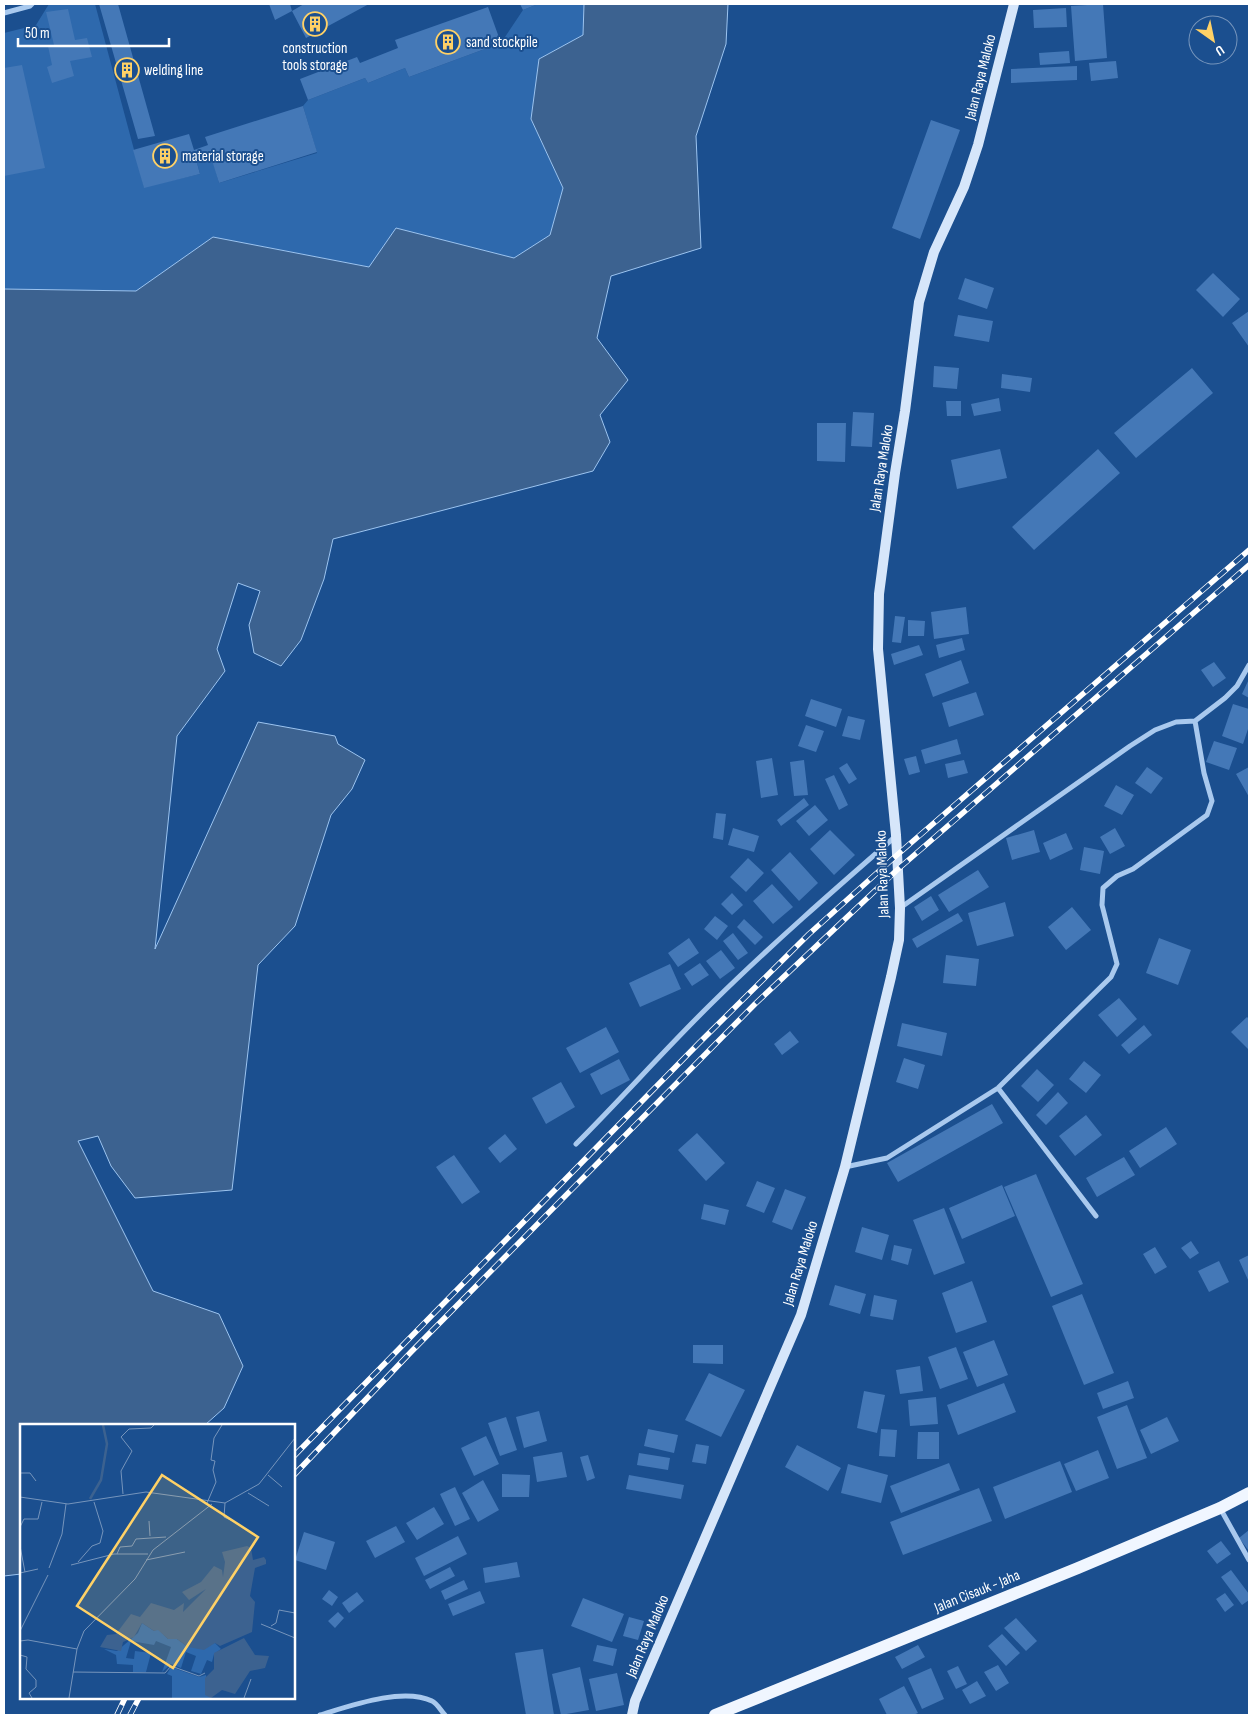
<svg xmlns="http://www.w3.org/2000/svg" width="1253" height="1719" font-family="'Sofia Sans Condensed',sans-serif">
<rect width="100%" height="100%" fill="#1b4f8f"/>
<path fill="#2e69ad" d="M49 4H95L144 187 200 174 197 163 212 157 219 183 317 153 303 106 308 100 365 78 368 83 405 68 409 77 501 43 523 10 538 4H584L583 35 539 59 531 119 563 188 550 235 514 258 396 228 370 267 213 237 137 291 4 289V33L36 25Z"/>
<path fill="#3c6290" stroke="#9cc4f0" d="M584 4H728L726 44 696 136 701 248 611 276 597 338 628 380 600 415 610 442 593 471 333 539 324 579 301 640 281 666 254 653 249 625 260 591 238 583 217 649 225 671 177 736 155 949 258 722 335 736 338 744 365 760 352 789 331 815 295 926 258 965 232 1190 135 1198 111 1166 98 1136 78 1141 153 1291 219 1314 243 1366 224 1408 205 1425H21V1574L4 1576V289L136 291 213 237 369 267 396 228 514 258 550 235 563 188 531 119 539 59 583 35Z"/>
<path fill="#4478b7" d="M99 4H118L155 136 138 139Z
M269 4H290L292 11 304 4H369L306 38 292 11 275 20Z
M520 4H538L523 10Z
M1103 4 1107 58 1075 61 1071 6Z
M488 7 501 43 409 77 405 68 368 83 365 78 308 100 300 79 357 57 360 63 398 48 395 40Z
M1066 8 1067 27 1034 28 1033 10Z
M68 9 75 40 87 38 92 57 70 61 74 76 52 83 47 67 52 65 48 46 54 45 46 12Z
M1069 51 1070 63 1040 65 1039 53Z
M1116 61 1118 78 1091 81 1089 63Z
M22 65 45 168 4 176V68Z
M1077 66V80L1011 83V69Z
M303 106 317 152 219 183 211 157 197 163 200 174 144 188 133 150 189 134 194 150 208 145 205 137Z
M931 120 960 130 920 239 892 228Z
M1213 273 1240 299 1223 317 1196 290Z
M965 278 994 288 987 309 958 299Z
M1249 311V347L1232 323Z
M958 315 993 321 989 342 954 336Z
M934 366 959 368 957 389 933 387Z
M1192 368 1213 393 1136 458 1114 433Z
M1002 374 1032 378 1030 392 1001 388Z
M999 398 1001 411 974 416 971 404Z
M946 401H961V416H947Z
M853 412 874 413 872 447 851 446Z
M817 423H846L845 462 817 461Z
M1000 449 1007 478 957 489 951 460Z
M1098 449 1120 473 1034 550 1012 527Z
M966 607 969 634 934 639 931 612Z
M895 616 905 617 901 643 892 642Z
M908 620 925 621 924 636H908Z
M962 638 965 650 939 658 936 645Z
M919 645 923 655 894 665 891 654Z
M961 660 969 683 933 697 925 674Z
M1214 662 1226 678 1213 687 1201 670Z
M1249 679V698L1242 694Z
M976 692 984 715 949 727 942 703Z
M811 699 842 709 836 727 805 716Z
M1233 704 1249 709V726L1243 744 1222 736Z
M848 716 865 720 860 740 842 736Z
M806 725 824 731 816 752 798 746Z
M957 739 961 754 925 764 921 750Z
M1214 741 1237 748 1229 770 1206 762Z
M916 756 920 772 909 775 904 759Z
M772 758 778 795 761 798 756 761Z
M804 760 808 795 794 796 790 762Z
M964 760 968 773 948 778 945 764Z
M847 763 857 779 849 784 839 768Z
M1147 767 1163 778 1151 794 1135 783Z
M1249 767V797L1236 774Z
M834 775 848 805 839 810 825 779Z
M1116 785 1134 795 1122 815 1104 806Z
M804 798 809 805 781 826 777 820Z
M815 805 828 820 809 836 796 821Z
M716 813 726 814 723 840 713 838Z
M733 828 759 836 754 852 728 845Z
M1115 828 1125 846 1110 854 1100 837Z
M830 830 855 855 834 875 810 849Z
M1034 830 1040 852 1012 860 1006 838Z
M1066 833 1073 849 1050 860 1043 843Z
M1084 847 1104 851 1100 874 1080 870Z
M790 852 818 883 799 901 771 870Z
M748 858 764 873 746 892 730 877Z
M978 870 989 887 949 912 938 895Z
M772 884 793 907 773 924 753 901Z
M732 893 743 905 732 915 721 904Z
M931 896 939 910 922 921 914 907Z
M1005 902 1014 936 977 946 968 913Z
M1072 907 1091 930 1066 950 1048 927Z
M958 913 963 921 917 948 912 939Z
M715 916 728 926 717 940 704 929Z
M744 919 763 937 755 945 737 927Z
M733 933 748 953 738 960 723 941Z
M689 938 699 953 678 967 668 953Z
M1159 938 1191 950 1178 985 1146 973Z
M721 950 735 968 720 979 706 961Z
M946 955 979 959 976 986 943 983Z
M700 963 709 975 692 986 684 974Z
M670 964 681 989 640 1007 629 983Z
M1119 998 1137 1019 1117 1037 1098 1015Z
M1247 1017 1249 1019V1048L1248 1049 1231 1032Z
M902 1023 947 1033 942 1056 897 1046Z
M1144 1025 1152 1035 1129 1054 1121 1045Z
M606 1027 619 1052 580 1073 566 1048Z
M790 1031 799 1042 782 1055 774 1044Z
M904 1058 925 1065 918 1089 896 1082Z
M619 1059 630 1080 601 1095 590 1074Z
M1084 1061 1101 1075 1086 1093 1069 1079Z
M1037 1069 1054 1085 1038 1102 1021 1086Z
M561 1082 575 1107 546 1124 532 1098Z
M1058 1092 1068 1103 1046 1125 1036 1115Z
M992 1104 1003 1123 898 1182 887 1163Z
M1086 1115 1102 1135 1075 1156 1059 1136Z
M1166 1127 1177 1144 1140 1168 1129 1151Z
M697 1133 725 1163 706 1181 678 1150Z
M505 1134 517 1149 500 1163 488 1148Z
M454 1155 480 1192 462 1204 436 1167Z
M1124 1157 1135 1175 1097 1197 1086 1178Z
M1036 1174 1083 1284 1051 1297 1004 1187Z
M757 1181 775 1188 764 1213 746 1206Z
M1002 1185 1015 1216 962 1239 949 1208Z
M785 1189 806 1197 792 1230 772 1222Z
M704 1204 729 1210 725 1225 701 1219Z
M944 1208 965 1263 934 1275 913 1220Z
M862 1227 889 1235 882 1260 855 1252Z
M1191 1241 1199 1253 1190 1259 1181 1248Z
M894 1245 912 1249 908 1265 891 1260Z
M1155 1247 1167 1267 1155 1274 1143 1254Z
M1249 1255V1282L1239 1260Z
M1219 1261 1229 1282 1209 1292 1198 1271Z
M972 1281 987 1322 956 1333 942 1293Z
M835 1285 866 1294 860 1314 829 1305Z
M1082 1294 1114 1373 1084 1385 1052 1306Z
M874 1295 897 1300 893 1320 870 1316Z
M994 1340 1008 1375 977 1387 963 1352Z
M693 1345H723V1364L693 1363Z
M956 1347 968 1379 940 1389 928 1357Z
M920 1366 923 1391 900 1394 896 1370Z
M709 1373 745 1390 721 1437 685 1420Z
M1128 1381 1134 1398 1103 1409 1097 1393Z
M1004 1383 1016 1412 958 1435 947 1405Z
M864 1391 885 1395 877 1433 857 1428Z
M936 1397 938 1424 910 1426 908 1400Z
M1127 1405 1147 1458 1117 1469 1097 1417Z
M539 1411 547 1441 524 1448 516 1417Z
M506 1417 517 1450 500 1456 488 1423Z
M1167 1417 1179 1441 1151 1454 1140 1430Z
M648 1429 678 1435 674 1453 644 1446Z
M881 1429 897 1430 895 1457 879 1456Z
M918 1432H939V1459H917Z
M486 1436 499 1464 474 1476 461 1448Z
M696 1444 709 1446 706 1464 692 1462Z
M797 1445 841 1468 828 1491 785 1467Z
M1098 1450 1109 1478 1076 1491 1064 1464Z
M562 1452 567 1477 537 1482 533 1457Z
M639 1453 670 1458 668 1470 637 1465Z
M588 1455 595 1478 587 1481 580 1457Z
M1060 1461 1072 1492 1005 1519 993 1487Z
M949 1463 960 1490 901 1513 890 1486Z
M848 1464 888 1475 881 1503 841 1493Z
M502 1474 530 1475 529 1497H502Z
M629 1475 684 1485 681 1499 626 1489Z
M483 1480 499 1510 478 1522 462 1493Z
M455 1487 470 1519 455 1526 440 1494Z
M979 1488 992 1521 903 1555 890 1522Z
M434 1507 444 1524 417 1540 406 1523Z
M396 1526 405 1542 375 1558 366 1541Z
M1249 1530V1551L1239 1538Z
M304 1532 335 1542 326 1570 295 1560Z
M458 1536 467 1554 424 1576 415 1558Z
M1221 1541 1231 1554 1217 1564 1207 1551Z
M517 1562 520 1577 485 1583 483 1568Z
M450 1567 455 1576 430 1589 425 1580Z
M1231 1570 1249 1594V1600L1242 1605 1221 1577Z
M464 1580 468 1589 445 1600 441 1591Z
M329 1590 338 1597 332 1606 322 1599Z
M480 1591 485 1603 453 1616 448 1604Z
M357 1592 364 1601 349 1613 342 1603Z
M1225 1593 1234 1605 1225 1612 1216 1599Z
M583 1598 624 1614 612 1642 571 1626Z
M338 1612 344 1618 335 1628 328 1621Z
M629 1617 644 1621 638 1640 623 1636Z
M1016 1618 1037 1641 1026 1651 1004 1628Z
M1002 1634 1020 1653 1006 1666 988 1646Z
M597 1645 617 1649 613 1666 593 1661Z
M918 1645 925 1657 902 1669 895 1657Z
M543 1649 554 1715H526L515 1653Z
M998 1665 1009 1683 996 1691 984 1672Z
M958 1666 967 1684 956 1689 947 1671Z
M580 1667 589 1710 561 1715 552 1674Z
M931 1668 944 1699 922 1709 908 1678Z
M617 1673 624 1705 596 1711 589 1679Z
M977 1681 986 1696 970 1704 962 1690Z
M904 1686 918 1713 913 1715H887L879 1699Z"/>
<g fill="none" stroke-linecap="round" stroke-linejoin="round">
<path stroke="#a9c9ee" stroke-width="5" d="M4 13 30 6 32 4
M900 908 1130 746 1155 730 1176 722 1195 721 1225 698 1237 686 1249 665
M998 1088 1096 1216
M576 1144C623 1097 666 1048 713 1002 772 944 834 890 896 836
M845 1167 887 1158 998 1088 1111 977 1117 964 1102 905 1103 888 1117 876 1133 869 1207 815 1212 801 1204 773 1195 721
M1220 1508 1249 1560
M320 1715C350 1706 402 1687 432 1701 437 1703 441 1711 445 1715"/>
<path stroke="#d6e6fa" stroke-width="10" d="M632 1715 635 1701 801 1315 845 1167 891 977 899 940 900 908 896 835 878 649 879 594 895 473 905 411 919 302 934 252 964 187 978 145 1014 4"/>
<path stroke="#f0f6ff" stroke-width="12" d="M715 1715 1078 1568 1220 1508 1249 1493"/>
<g stroke="#fff" stroke-width="5.5">
<path id="rail" d="M294 1456 699 1043 809 934 897 855 1249 550
M294 1475 411 1352 755 1004 897 870 1249 565
M117 1715 125 1698
M130 1715 139 1698"/>
</g>
<use href="#rail" stroke="#1b4f8f" stroke-width="4" stroke-dasharray="11" stroke-linecap="butt"/>
</g>
<defs>
<g id="building-ring" transform="scale(1.25)"><circle r="9.5" fill="#1b4f8f" stroke="#ffd166" stroke-width="1.5"/><path d="M-4-6H4V6H1V3H-1V6H-4ZM-2.5-4.3h1.7v1.8h-1.7ZM.8-4.3h1.7v1.8H.8ZM-2.5-1h1.7V.8h-1.7ZM.8-1h1.7V.8H.8Z" fill="#ffd166"/></g>
</defs>
<g fill-rule="evenodd">
<use href="#building-ring" x="315" y="24"/>
<use href="#building-ring" x="448" y="42"/>
<use href="#building-ring" x="127" y="70"/>
<use href="#building-ring" x="165" y="156"/>
</g>
<g text-anchor="middle" stroke-width="4" stroke-linejoin="round" paint-order="stroke">
<g font-size="15" fill="#fff" stroke="#1b4f8f" text-anchor="start">
<text x="466" y="47">sand stockpile</text>
<text x="315" y="53" text-anchor="middle">construction<tspan x="315" dy="17">tools storage</tspan></text>
<text x="144" y="75">welding line</text>
<text x="182" y="161">material storage</text>
</g>
<g font-size="15" fill="#fff" stroke="#1b4f8f">
<text transform="translate(980 77) rotate(-76)" y="5">Jalan Raya Maloko</text>
<text transform="translate(881 468) rotate(-81)" y="5">Jalan Raya Maloko</text>
<text transform="translate(882 874) rotate(-92)" y="5">Jalan Raya Maloko</text>
<text transform="translate(800 1263) rotate(-73)" y="5">Jalan Raya Maloko</text>
<text transform="translate(977 1591) rotate(-22)" y="5">Jalan Cisauk - Jaha</text>
<text transform="translate(647 1636) rotate(-67)" y="5">Jalan Raya Maloko</text>
</g>
</g>
<g transform="translate(20 1424)">
<rect width="275" height="275" fill="#1b4f8f"/>
<path d="M122 199 134 207 138 205 148 215H157L168 223 195 219 201 225 194 230 192 238 187 236 181 250 171 247 176 232 166 228 161 244 151 240 142 248 151 223 136 217 134 221 111 217 106 234 114 235 115 227 131 229 126 248H113V241L97 240 96 231 84 225 97 227 118 209ZM151 243 179 253 186 251 191 274H152V252L147 250Z" fill="#2e69ad"/>
<path d="M227 122 231 124 233 136 244 133 246 136V140L235 144 230 172 235 178 232 208 200 222 195 219 184 226 168 223 157 215H148L138 206 134 207 122 199 114 213 103 218 101 227 80 223 87 211 96 210 111 190 120 193 131 179 154 186 164 179 163 188 186 165 169 176 162 168 181 158 194 142 202 146 203 153 205 138 202 128ZM224 214 235 231 249 232 245 244 230 247 215 270 202 266 191 274 185 271V254L194 245V229Z" fill="#3c6290"/>
<path fill="none" stroke="#3c6290" stroke-width="2.5" d="M70 75 81 56 87 20 83 1"/>
<path fill="none" stroke="#7695bc" stroke-width="1" d="M0 49H10L16 57M248 51 262 63M228 69 249 82M103 70 101 47 112 27 101 13 109 5 131 4 134 1M0 73 48 80 126 68 205 79 239 60 275 14M187 79 196 58 193 46 195 37 191 36 194 14 202 1M205 79 204 93 215 98M129 97 130 112M0 103 4 95H18L22 78M0 122 5 148M97 130 100 123 112 122 116 115 146 113M126 136 165 128M58 138 72 122 80 119 83 107 74 78M51 141 94 130H128M29 144 42 110 46 80M0 149 18 145M241 200 275 214M251 202 256 199 259 186 275 189M0 207 28 151M0 217 8 216 57 225M0 231 7 233 6 245 16 256V263L9 269 12 274M53 248 145 249 151 242 179 252 185 249M49 274 57 225 64 207 115 155 133 126 192 80M224 274 231 255"/>
<path fill="#ffd166" fill-opacity="0.15" stroke="#ffd166" stroke-width="2.5" d="M142 51 238 113 153 244 57 182Z"/>
<rect width="275" height="275" fill="none" stroke="#fff" stroke-width="2.5"/>
</g>
<rect width="1253" height="1719" fill="none" stroke="#ffffff" stroke-width="10"/>
<g transform="translate(1213 40) rotate(147)"><circle r="24" fill="#1b4f8f" stroke="#7695bc"/>
<path d="M0-4L9 19L0 12L-9 19Z" fill="#ffd166"/>
<text y="-8" font-size="14" font-weight="bold" text-anchor="middle" fill="#ffffff">U</text>
</g>
<path d="M18 38v8h151v-8" fill="none" stroke="#ffffff" stroke-width="2.5"/>
<text x="25" y="38" font-size="15" fill="#ffffff" stroke="#1b4f8f" stroke-width="4" paint-order="stroke">50 m</text>
</svg>
